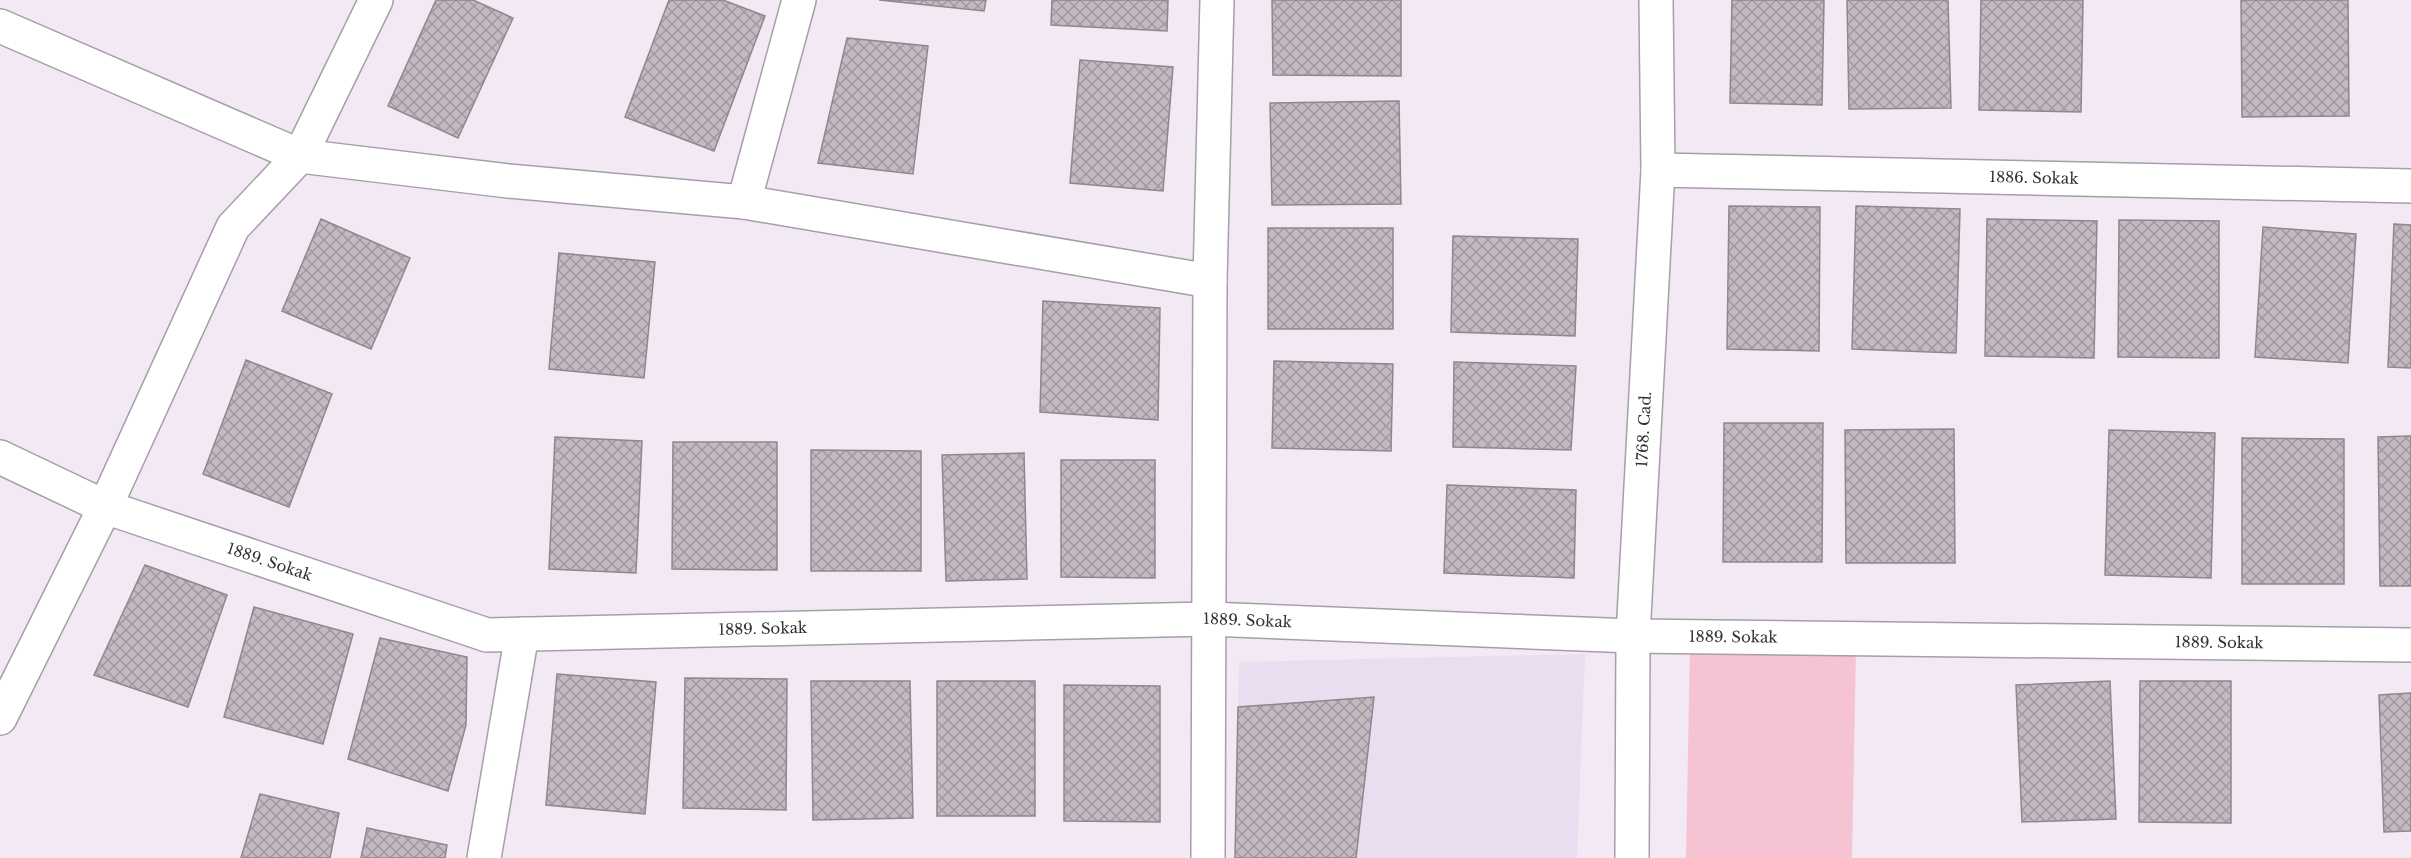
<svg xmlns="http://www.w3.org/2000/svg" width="2411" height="858" font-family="'Libre Baskerville',serif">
<defs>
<pattern id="building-cross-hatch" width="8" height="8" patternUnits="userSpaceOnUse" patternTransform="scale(1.5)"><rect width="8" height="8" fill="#c5b9c1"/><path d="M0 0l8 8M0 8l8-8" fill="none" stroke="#a1979e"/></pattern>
</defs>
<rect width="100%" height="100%" fill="#f2e9f4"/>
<path fill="#eaddef" d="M1585 654 1577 858H1235L1239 662Z"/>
<path fill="#f5c3d1" d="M1690 646H1856L1852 858H1686Z"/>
<path fill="url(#building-cross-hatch)" stroke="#91868d" stroke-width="1.5" d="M436 0H473L513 18 458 138 388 106Z
M669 0H723L765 16 714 151 625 117Z
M879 0H986L984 11Z
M1052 0H1168L1167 31 1051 25Z
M1272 0H1401V76L1273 75Z
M1732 0H1824L1822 105 1730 103Z
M1847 0H1948L1951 108 1849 109Z
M1981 0H2083L2081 112 1979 110Z
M2241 0H2348L2349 116 2242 117Z
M847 38 928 46 913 174 818 163Z
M1080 60 1173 67 1163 191 1070 183Z
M1399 101 1401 204 1272 205 1270 103Z
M1729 206 1820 207 1819 351 1727 349Z
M1856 206 1960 209 1956 353 1852 349Z
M321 219 410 258 371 349 282 311Z
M1987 219 2097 221 2094 358 1985 356Z
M2119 220 2219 221V358L2118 357Z
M2394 224 2411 225V368L2388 367Z
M2263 227 2356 234 2348 363 2255 357Z
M1268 228H1393V329H1268Z
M1453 236 1578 239 1575 336 1451 332Z
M559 253 655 262 644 378 549 369Z
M1043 301 1160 308 1158 420 1040 412Z
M246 360 332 394 289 507 203 474Z
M1274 361 1393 364 1391 451 1272 448Z
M1454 362 1576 366 1571 450 1453 447Z
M1724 423H1823L1822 562H1723Z
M1954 429 1955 563H1846L1845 430Z
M2109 430 2215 433 2211 578 2105 575Z
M2411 436V586H2380L2378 437Z
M555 437 642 441 636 573 549 569Z
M2242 438 2344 439V584H2242Z
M673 442H777V570L672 569Z
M811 450 921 451V571H811Z
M1024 453 1027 579 946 581 942 455Z
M1061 460H1155V578L1061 577Z
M1447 485 1576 490 1574 578 1444 573Z
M145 565 227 595 188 707 94 675Z
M254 607 353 634 323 744 224 717Z
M380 638 467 657 466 725 448 791 348 759Z
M557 674 656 682 645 814 546 805Z
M685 678 787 679 786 810 683 808Z
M811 681H910L913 818 813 820Z
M937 681H1035V816H937Z
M2110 681 2116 819 2022 822 2016 685Z
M2140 681H2231V823L2139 822Z
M1064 685 1160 686V822L1064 821Z
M2411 693V831L2384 832 2379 695Z
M1374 697 1356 858H1235L1238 707Z
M260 794 339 813 330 858H241Z
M367 828 447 845 445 858H361Z"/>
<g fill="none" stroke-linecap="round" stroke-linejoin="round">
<g stroke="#a69ea9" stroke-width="36">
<g id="street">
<path d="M0 26 300 156 508 181 744 202 1210 281"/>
<path id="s1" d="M1658 170 2411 186"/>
<path d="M744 202 799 0"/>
<path id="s2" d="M0 457 105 507 487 635 1208 619 1633 636 2411 645"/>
<path d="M0 718 105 507 233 227 300 156 376 0"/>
<path d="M484 858 522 634"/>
<path d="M1208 858 1210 281 1217 0"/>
<path id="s3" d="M1632 858 1633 636 1658 170 1656 0"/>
</g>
</g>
<use href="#street" stroke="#fff" stroke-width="33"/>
</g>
<g text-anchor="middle" stroke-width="6" stroke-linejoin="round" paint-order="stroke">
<g font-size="15" fill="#343035" stroke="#fdf8ff">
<text dy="5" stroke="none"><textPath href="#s1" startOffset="376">1886. Sokak</textPath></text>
<text dy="5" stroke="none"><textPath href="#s3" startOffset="429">1768. Cad.</textPath></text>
<text dy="5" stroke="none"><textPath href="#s2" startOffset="290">1889. Sokak</textPath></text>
<text dy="5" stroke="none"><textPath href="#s2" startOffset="1280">1889. Sokak</textPath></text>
<text dy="5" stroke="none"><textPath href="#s2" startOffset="795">1889. Sokak</textPath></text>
<text dy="5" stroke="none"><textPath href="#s2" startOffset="1766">1889. Sokak</textPath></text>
<text dy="5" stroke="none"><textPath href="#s2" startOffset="2252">1889. Sokak</textPath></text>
</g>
</g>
</svg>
